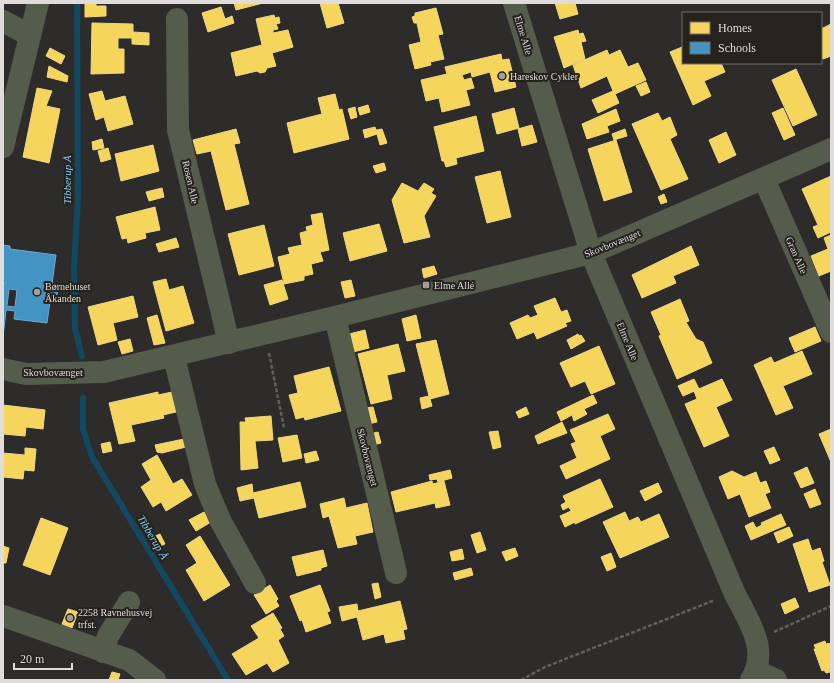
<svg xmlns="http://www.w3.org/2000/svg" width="834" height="683" font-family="'Times New Roman',serif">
<rect width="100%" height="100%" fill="#2e2c2a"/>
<path fill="#f6d55c" stroke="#efd782" d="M85 3H96V6H106V16L85 17Z
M234 3H263L236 10Z
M320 3H338L344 23 327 28Z
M555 3H575L578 14 560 19Z
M221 7 225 19 232 16 234 23 208 32 202 13Z
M436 8 443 34 438 35 444 59 430 62 431 65 415 69 409 45 421 42 417 23H414L412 17 415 16V13Z
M274 15 275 18 279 17 280 23 276 24 278 29 273 30V33L288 30 293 47 272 53 276 66 267 68 265 72 260 73 257 71 236 76 231 53 262 45 256 19Z
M92 23 133 24V32L149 33V45L132 44V38H118V49H124V73L91 74Z
M831 24V56L823 59 821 54V29Z
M578 30 579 34 583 33 586 41 581 42 585 59 564 68 554 37Z
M682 47 683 63H721L725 72 704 81 711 96 693 105 670 52Z
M50 48 65 56 61 64 46 56Z
M607 50 609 55 620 50 628 67 638 63 646 80 615 94 619 103 598 113 592 100 613 91 607 76 581 88 573 65Z
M501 54 502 60 509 59 516 87 495 92 490 72 472 77 471 72 462 75 464 80 471 78 474 88 466 90 470 105 442 112 439 98 426 101 421 80 447 74 445 67Z
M49 66 68 76 67 82 47 77Z
M796 69 817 115 793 126 772 80Z
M646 82 650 92 641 96 636 86Z
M37 88 52 91 46 106 60 109 49 163 23 157Z
M102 91 105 101 125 96 133 124 108 131 104 117 96 120 89 94Z
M335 94 339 110 342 109 349 139 294 153 287 123 322 114 318 98Z
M368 105 370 112 360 115 358 108Z
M355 107 357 117 351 119 348 109Z
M514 108 519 128 497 134 492 114Z
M783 108 795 135 784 140 772 113Z
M616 109 620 121 607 126 609 132 587 139 582 124Z
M658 113 662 121 670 117 677 135 670 139 688 179 661 190 632 124Z
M476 116 484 151 456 158 457 164 446 167 444 161H442L434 127Z
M532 125 537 142 522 146 518 129Z
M375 127 376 130 382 129 387 143 380 145 377 134 365 138 363 130Z
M236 129 240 143 234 144 249 204 226 210 211 151 197 154 193 140Z
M625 129 627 136 614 140 612 134Z
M726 132 736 155 719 163 709 140Z
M102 139 104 148 93 150 92 142Z
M616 140 632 192 604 201 588 149Z
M153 145 159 171 121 181 115 154Z
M108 148 111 159 101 162 98 151Z
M384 163 386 170 376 173 373 166Z
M500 171 511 217 487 223 475 177Z
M831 176V232L818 238 813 227 818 225 802 189Z
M402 183 418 191 424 183 434 189 431 193 436 196 424 216 430 237 404 243 392 200Z
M162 188 164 197 149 201 146 192Z
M664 194 667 202 661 204 658 197Z
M155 207 160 230 145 233 146 238 128 243 127 238 122 239 116 217Z
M322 213 329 250 320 252 323 261 311 264 313 274 304 276V280L284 284 278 257 290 254 288 248 302 245 300 233 307 231 306 227 313 225 311 215Z
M379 224 387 251 350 261 343 233Z
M264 225 274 266 239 275 228 234Z
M831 235V271L819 276 811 256 828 249 824 238Z
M176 238 179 247 159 252 156 244Z
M691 246 699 265 673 276 676 283 642 298 632 275Z
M434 266 437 274 424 278 422 269Z
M166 279 169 290 183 286 194 323 166 331 153 282Z
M282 280 288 299 270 305 264 285Z
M351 280 355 296 345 298 341 282Z
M133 296 138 317 113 323 117 340 98 345 88 307Z
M555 298 561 312 567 310 571 321 565 323 567 326 537 339 534 332 517 339 510 323 528 315 530 318 538 315 534 306Z
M680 299 689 321 686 322 687 324 696 339 703 342 712 363 677 379 659 336 661 335 651 312Z
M157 315 165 343 154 345 147 318Z
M416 315 421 338 407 341 402 319Z
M815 327 821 341 795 352 789 338Z
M365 330 369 348 353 352 349 334Z
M578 334 579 336 581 335 585 341 571 349 567 340Z
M130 339 133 351 122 354 118 342Z
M436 340 449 394 430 399 432 406 422 409 420 398 429 396 416 344Z
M398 344 405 371 387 375 392 399 371 404 358 354Z
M599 346 615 384 591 394 585 381 571 387 560 363Z
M802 351 812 374 783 386 793 408 776 415 754 365 771 357 774 363Z
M329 367 341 411 305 420 304 417 296 419 289 395 298 393 294 376Z
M694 379 699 389 683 396 678 386Z
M722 379 732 400 716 407 729 436 704 447 685 404 697 399 694 391Z
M158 392V395L172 392 176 412 163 415 164 418 131 425 135 441 119 444 109 403Z
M593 395 597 403 584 409 587 414 574 421 572 415 561 421 557 412Z
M3 405 45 410 43 429 26 427 25 436 3 434Z
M373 407 377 422 368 424 365 408Z
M526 407 529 414 519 418 516 412Z
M608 414 615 429 600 436 610 459 566 479 560 466 577 458 571 444 576 442 570 430Z
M271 416 273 440 255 441 258 468 241 470 240 422H246L245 418Z
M562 422 567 433 538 444 535 436Z
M831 429V462L819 434Z
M498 431 501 447 493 449 489 432Z
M378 432 381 443 373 445 370 434Z
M297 435 302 458 283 462 278 438Z
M184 439 186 447 162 453 157 452 155 445Z
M110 442 112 451 103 453 101 444Z
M774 447 780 460 770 464 764 451Z
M25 448 36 449 34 471 24 470 23 479 3 477V453L25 455Z
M316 451 319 460 306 463 304 454Z
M157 455 173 484 182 479 192 495 166 511 161 502 153 507 141 487 151 480 142 464Z
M807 467 814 483 801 488 794 473Z
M450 470 452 478 438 482 437 479 430 480 429 475Z
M732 471 744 477 756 472 760 483 766 481 770 492 765 494 771 508 749 517 740 494 728 499 719 477Z
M600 479 613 507 575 524V522L565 527 560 516 571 511 569 507 563 510 561 505 566 502 563 496Z
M432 481 433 484 444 481 450 505 436 508 435 503 396 512 391 492Z
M300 482 306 507 259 518 254 498 240 501 237 488 252 484 253 493Z
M658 483 662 492 645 501 640 491Z
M815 489 821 504 810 508 804 494Z
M344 498 346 508 367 503 373 532 355 536 357 544 338 548 329 516 323 518 320 504Z
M204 512 211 522 196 531 189 520Z
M625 512 629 521 638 517 641 522 659 514 669 537 620 558 603 522Z
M781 514 786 525 751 540 745 526 753 522 756 528 762 525 761 523Z
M41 518 68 528 50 575 23 565Z
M789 527 793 536 778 543 774 533Z
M480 532 486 550 477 553 471 535Z
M160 534 165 544 158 547 153 537Z
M200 536 230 585 204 601 186 570 197 563 186 545Z
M808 539 812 551 820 548 824 561 822 562 830 585 809 592 793 544Z
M3 546 9 548 6 563H3Z
M515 548 518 556 506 561 502 552Z
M462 549 464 559 452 561 450 552Z
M323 550 327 566 321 568V570L297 576 292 557Z
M611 553 616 567 607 571 601 557Z
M471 568 473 575 455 580 453 573Z
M378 583 381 597 375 599 372 584Z
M270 585 278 599 276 601 279 606 266 614 254 595Z
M320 585 330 611 327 612 331 623 306 632 302 620 300 621 290 596Z
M795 598 799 607 785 614 781 604Z
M400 601 407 629 403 630 405 639 386 643 384 634 363 640 357 617 342 621 339 607 357 604 358 611Z
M68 609 78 612 72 628 62 624Z
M273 613 282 628 280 629 284 636 278 640 289 663 273 672 267 663 246 675 232 654 259 638 251 626Z
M825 641 826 644 831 643V668H829L830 672 826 673 824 670 822 671 814 649H816L814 645Z
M112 672 120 674 118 680H109Z"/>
<path fill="#4393c3" stroke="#72a9ca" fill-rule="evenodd" d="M3 245 10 246V249L56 255 52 284 58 285 57 295 51 294 47 323 14 319 15 311 6 310 3 337V282L5 283V280L3 279ZM9 289 17 290 15 307 7 306Z"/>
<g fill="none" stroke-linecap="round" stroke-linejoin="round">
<path stroke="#114961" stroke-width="6" d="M77 3 78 199 74 267 75 329 82 356
M83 398V429L92 457 228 680"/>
<path stroke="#5e6257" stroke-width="2.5" stroke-dasharray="4 2" stroke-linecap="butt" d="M269 353 284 428
M774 632 831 606
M521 680 545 667 715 600"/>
<path stroke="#555c4c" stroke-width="22" d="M514 3 591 253 734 592C748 621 770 649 751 680
M177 19 178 130 229 343
M3 21 29 35
M3 147 38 3
M764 179 831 332
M335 317 396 573
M174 357 205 484 220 520 255 583
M3 369 26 374 104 372 335 317 591 253 831 149
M3 616 129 660 155 680
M103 652 108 636 129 602
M757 671 776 680"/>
</g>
<g fill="#a19e9c" stroke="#26221e" stroke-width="1.5">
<circle cx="502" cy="76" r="4"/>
<rect x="422" y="281" width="8" height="8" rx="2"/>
<circle cx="37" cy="292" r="4"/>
<circle cx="70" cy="618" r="4"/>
</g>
<g text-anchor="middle" stroke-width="4" stroke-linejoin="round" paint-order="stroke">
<g font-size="10" fill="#dfdcd9" stroke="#26221e">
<text transform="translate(524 35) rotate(73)" y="4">Elme Alle</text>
<text transform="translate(191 182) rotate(77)" y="4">Rosen Alle</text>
<text transform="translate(612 243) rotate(-22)" y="4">Skovbovænget</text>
<text transform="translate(797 255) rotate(66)" y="4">Gran Alle</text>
<text transform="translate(628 341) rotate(67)" y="4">Elme Alle</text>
<text x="53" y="376">Skovbovænget</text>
<text transform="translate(368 457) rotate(76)" y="4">Skovbovænget</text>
</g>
<g font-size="10" fill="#dfdcd9" stroke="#26221e" text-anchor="start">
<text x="510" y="80">Hareskov Cykler</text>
<text x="434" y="289">Elme Allé</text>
<text x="45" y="290">Børnehuset<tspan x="45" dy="12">Åkanden</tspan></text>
<text x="78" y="616">2258 Ravnehusvej<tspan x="78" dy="12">trfst.</tspan></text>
</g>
<g font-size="11" font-style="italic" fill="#83cef3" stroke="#26221e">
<text transform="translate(67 180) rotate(-90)" y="4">Tibberup Å</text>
<text transform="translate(153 537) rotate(59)" y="4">Tibberup Å</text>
</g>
</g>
<rect width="834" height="683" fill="none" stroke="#dfdcd9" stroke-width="8"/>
<rect x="682" y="12" width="140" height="52" fill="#26221e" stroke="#706c69"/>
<rect x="690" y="22" width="20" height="12" fill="#f6d55c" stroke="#706c69"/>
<text x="718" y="32" font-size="12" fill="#dfdcd9">Homes</text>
<rect x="690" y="42" width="20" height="12" fill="#4393c3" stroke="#706c69"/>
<text x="718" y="52" font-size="12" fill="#dfdcd9">Schools</text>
<path d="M14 663v6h58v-6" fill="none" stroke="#dfdcd9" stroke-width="2"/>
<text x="20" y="663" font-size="12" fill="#dfdcd9" stroke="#26221e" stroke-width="3" paint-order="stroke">20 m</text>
</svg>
